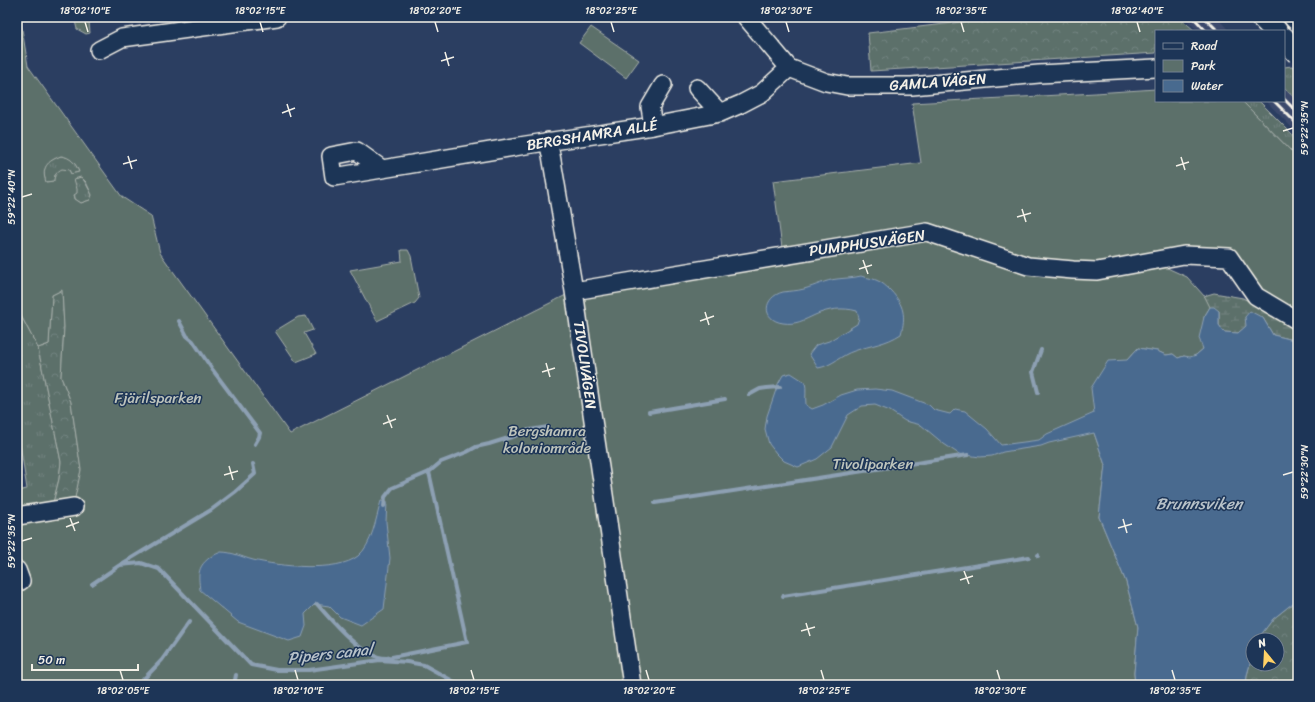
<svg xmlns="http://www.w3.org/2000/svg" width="1315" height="702" font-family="Sriracha,sans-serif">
<defs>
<pattern id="grass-tufts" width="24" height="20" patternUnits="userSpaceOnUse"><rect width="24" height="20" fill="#5b6f6b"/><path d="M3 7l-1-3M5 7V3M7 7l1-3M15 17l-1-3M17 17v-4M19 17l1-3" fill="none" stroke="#738480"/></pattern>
<pattern id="forest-crowns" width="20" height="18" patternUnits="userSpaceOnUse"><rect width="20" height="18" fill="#5b6f6b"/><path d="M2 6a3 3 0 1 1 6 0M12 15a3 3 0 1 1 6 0" fill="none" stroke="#738480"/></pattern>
<pattern id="wetland-marsh" width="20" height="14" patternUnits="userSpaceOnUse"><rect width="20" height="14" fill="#5b6f6b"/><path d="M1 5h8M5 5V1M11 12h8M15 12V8" fill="none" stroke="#738480"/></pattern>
</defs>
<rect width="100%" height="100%" fill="#2b3e61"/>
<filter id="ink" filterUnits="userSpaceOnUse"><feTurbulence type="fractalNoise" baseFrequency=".025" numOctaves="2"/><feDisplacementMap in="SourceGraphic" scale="8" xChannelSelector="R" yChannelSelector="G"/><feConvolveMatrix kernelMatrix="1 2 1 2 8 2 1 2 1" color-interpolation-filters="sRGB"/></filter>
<g filter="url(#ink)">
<path fill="#3b496c" d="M1184 17H1217L1229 31H1198Z
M1284 88 1298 101V134L1266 101H1284Z"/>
<path fill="url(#grass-tufts)" stroke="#a8b0aa" d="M1292 66 1298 72V101L1284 88V67Z
M1242 101H1259L1298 140V158Z
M61 156C71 157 76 163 79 172L71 174 69 170 55 175 54 181 46 182C41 168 46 161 61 156Z
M81 177 85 182 92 195 90 200 81 203 75 199 73 179Z
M17 308 38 348 61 462 59 479 51 511 17 516V491L27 489 17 424Z"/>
<path fill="url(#forest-crowns)" stroke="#a8b0aa" d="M1004 17H1179L1195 31H1156V53L871 71 868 33Z
M62 290 64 327 61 377 71 402 81 470 74 507 51 511 59 479 61 462 38 348 49 344 52 295Z
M1298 599V685H1246L1247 675 1253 653V664H1277V640H1257L1273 619Z"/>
<path fill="url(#wetland-marsh)" stroke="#a8b0aa" d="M1214 293 1243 298 1298 331V341L1273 335 1263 318 1245 317 1247 326 1238 333 1224 332 1219 325V311L1204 317V296Z"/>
<path fill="#5b6f6b" stroke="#a8b0aa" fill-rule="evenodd" d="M17 17H21V23L28 66 122 197 151 216 160 253 290 434 574 291 783 255 773 181 921 163 912 103C993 98 1075 95 1156 89V101H1242L1298 158V321L1256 296 1229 257 1152 261 1187 277 1205 297 1210 307 1204 317 1203 349 1196 355 1190 358 1184 356 1178 358 1173 354 1166 355 1157 351 1138 348 1127 360 1094 412V433L1105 465 1099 517 1126 582 1138 627 1134 673 1135 685H17V516L73 507 81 470 71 402 61 377 64 327 62 290 52 295 49 344 38 348 17 308ZM61 156C70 157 76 163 79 172L71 174 69 170 62 169C57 171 54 176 54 181L46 182C41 168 47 161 61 156ZM81 177 86 182 92 195 90 200 81 203 75 199 74 195 77 193V189L74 179Z
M74 17H122L89 22 90 33 86 34 77 29Z
M591 27 639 60 626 78 579 43Z
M401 250H408L411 256 419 298 415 303 377 321 350 270 402 261Z
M306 316 313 330 304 333 316 354 296 362 275 331 298 317Z"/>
<path fill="#486a8f" stroke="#8da0b3" d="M861 276C866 278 872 278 876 280 882 282 887 287 891 291 904 305 906 316 901 334 886 344 871 345 854 351 841 355 832 366 818 368L809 354 816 345 829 341 857 324 859 318 857 311C843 307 828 309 815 315 804 320 796 325 783 323 761 320 763 297 783 292 790 291 797 291 804 289 815 286 826 280 837 279 845 278 853 278 861 276Z
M1210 307H1214L1219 311V325L1224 332 1238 333 1246 326 1245 317 1250 311 1263 318 1273 335 1298 341V599L1273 619 1257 640H1253V653L1247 675 1246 685H1135L1134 673 1138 627 1126 582 1099 517 1105 465 1094 433 1049 443 1041 446 1003 452 992 456 980 457 959 454 944 444 921 425 905 421 890 411 875 405 862 406 848 415 832 447 817 459 798 467 784 461 776 453 769 444 765 429 767 416 778 384 783 375 791 373 805 382C807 389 805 397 806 405L812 409 823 405 841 395 857 390 875 389 892 391 929 405 934 410 950 414 955 409 965 411 987 429 1001 445 1039 440 1047 434 1094 413 1091 388 1108 361 1127 360 1138 348 1157 351 1166 355 1173 354 1178 358 1184 356 1190 357 1196 355 1203 349 1199 338 1204 317Z
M381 501 387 502 386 522 390 558 384 609 361 625 340 617 329 606 315 604 305 614 306 626 302 637 289 641 238 622 200 590C198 574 197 566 212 556 215 555 218 553 221 552 232 552 242 557 253 560 278 566 337 573 358 556 372 545 376 518 381 501Z"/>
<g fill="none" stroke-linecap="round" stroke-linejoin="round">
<path stroke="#8da0b3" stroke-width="4" d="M179 321 187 336 193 341 212 369 260 433 259 437 255 444
M1038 392 1033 372 1041 350
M749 395 760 389 767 388 780 387
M649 412 725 399
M655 503 968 455
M384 506 385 497 392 488 429 472 441 462 467 452 476 447 489 444 515 436 524 431 548 427
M1038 555V556
M120 565 141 563 159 569 251 665 277 670H309L380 660 407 662 424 665 460 685
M92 584 120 565 211 510 235 492 255 474 253 464
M783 596 1029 557
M317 604C332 621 363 659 387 658L467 642 429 472
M138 685 162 660 189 622
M234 685 236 675"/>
<g stroke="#f4f1e8" stroke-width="20">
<path id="street" d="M746 17 789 68 826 82 847 86H912L1039 74 1156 68
M99 50 122 38 277 17
M697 88 720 113
M653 126 650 107 663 85
M548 141 551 155 574 291 632 685
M382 169 357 151 331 156 334 177 526 145 653 126 720 113 741 104 762 93 789 68
M574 291 927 232 1028 266 1073 270 1097 271 1184 255 1229 257 1256 296 1298 321
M17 516 74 507
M17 570 21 581"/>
</g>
<g stroke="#f4f1e8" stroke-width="25">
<path id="primary" d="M1262 17 1276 31
M1295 17 1298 20"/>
</g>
<use href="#street" stroke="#1d3557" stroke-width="17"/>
<use href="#primary" stroke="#1d3557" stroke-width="22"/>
<path stroke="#f4f1e8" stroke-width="3" d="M1193 17 1206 31
M1204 17 1218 31
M1284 99 1298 113
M1274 101 1298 125"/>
<g stroke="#f4f1e8" stroke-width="25" stroke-linecap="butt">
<path id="primary-bridge" d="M1284 39 1298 53"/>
</g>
<use href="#primary-bridge" stroke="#1d3557" stroke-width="22"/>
</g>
</g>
<path fill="none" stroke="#f4f1e8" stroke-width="1.5" d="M85 22 88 32M260 22 263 32M435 22 438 32M611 22 614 32M786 22 789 32M961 22 964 32M1137 22 1140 32M445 52 449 66M441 61 454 57M287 104 291 117M282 113 295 108M1283 131 1293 128M128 156 132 169M1181 157 1185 170M123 164 137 160M1176 166 1189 162M22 197 32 194M1022 209 1026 222M1017 217 1031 213M863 260 868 274M859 269 872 265M705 312 709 325M700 321 714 316M546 363 550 377M542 372 555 368M387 415 392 428M383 424 396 419M229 466 233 480M224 475 238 471M1283 475 1293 472M70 518 75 531M1123 519 1127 533M66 527 79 522M1118 528 1132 524M22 541 32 538M964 571 969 584M960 580 973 576M806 623 810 636M801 631 815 627M120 670 123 680M295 670 298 680M471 670 474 680M646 670 649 680M821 670 824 680M997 670 1000 680M1172 670 1175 680"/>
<g text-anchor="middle" stroke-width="3" stroke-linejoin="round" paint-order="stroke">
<g font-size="15" fill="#f4f1e8" stroke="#1d3557">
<text transform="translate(938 82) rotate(-4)" y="5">GAMLA VÄGEN</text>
<text transform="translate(592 135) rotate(-9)" y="5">BERGSHAMRA ALLÉ</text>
<text transform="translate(867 243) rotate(-8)" y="5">PUMPHUSVÄGEN</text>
<text transform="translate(585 365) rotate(82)" y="5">TIVOLIVÄGEN</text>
</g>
<g font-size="15" fill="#bec4bc" stroke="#1d3557">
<text x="158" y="403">Fjärilsparken</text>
<text x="547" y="436">Bergshamra<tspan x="547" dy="17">koloniområde</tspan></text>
<text x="873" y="469">Tivoliparken</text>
</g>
<g font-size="16" font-style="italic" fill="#b8c2c9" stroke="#1d3557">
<text x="1199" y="509">Brunnsviken</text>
<text transform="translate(330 653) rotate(-6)" y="6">Pipers canal</text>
</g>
</g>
<rect width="1315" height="702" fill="none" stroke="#1d3557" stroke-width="44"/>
<rect x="1155" y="30" width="130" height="72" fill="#1d3557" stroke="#738091"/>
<rect x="1163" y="43" width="20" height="6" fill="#1d3557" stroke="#738091"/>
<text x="1191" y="50" font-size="12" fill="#f4f1e8">Road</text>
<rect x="1163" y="60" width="20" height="12" fill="#5b6f6b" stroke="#738091"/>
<text x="1191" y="70" font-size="12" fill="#f4f1e8">Park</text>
<rect x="1163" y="80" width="20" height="12" fill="#486a8f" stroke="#738091"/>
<text x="1191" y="90" font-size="12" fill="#f4f1e8">Water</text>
<g transform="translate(1265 652) rotate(342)"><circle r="19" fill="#1d3557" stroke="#738091"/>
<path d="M0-3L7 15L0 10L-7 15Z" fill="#ffd166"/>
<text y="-6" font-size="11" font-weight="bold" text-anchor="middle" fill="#f4f1e8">N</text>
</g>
<path d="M32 664v6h106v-6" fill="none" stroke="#f4f1e8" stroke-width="2"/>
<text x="38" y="664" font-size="12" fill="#f4f1e8" stroke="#1d3557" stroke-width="3" paint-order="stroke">50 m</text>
<rect x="22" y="22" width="1271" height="658" fill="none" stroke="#f4f1e8" stroke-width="1.5"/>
<g font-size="10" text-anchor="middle" fill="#f4f1e8">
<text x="85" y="14">18°02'10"E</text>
<text x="260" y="14">18°02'15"E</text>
<text x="435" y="14">18°02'20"E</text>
<text x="611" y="14">18°02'25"E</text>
<text x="786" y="14">18°02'30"E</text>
<text x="961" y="14">18°02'35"E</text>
<text x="1137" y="14">18°02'40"E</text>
<text transform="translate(1304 128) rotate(-90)" y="4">59°22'35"N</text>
<text transform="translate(11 197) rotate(-90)" y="4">59°22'40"N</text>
<text transform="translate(1304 472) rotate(-90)" y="4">59°22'30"N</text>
<text transform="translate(11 541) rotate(-90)" y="4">59°22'35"N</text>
<text x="123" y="694">18°02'05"E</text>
<text x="298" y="694">18°02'10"E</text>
<text x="474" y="694">18°02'15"E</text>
<text x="649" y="694">18°02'20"E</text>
<text x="824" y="694">18°02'25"E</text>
<text x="1000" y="694">18°02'30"E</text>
<text x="1175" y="694">18°02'35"E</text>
</g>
</svg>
